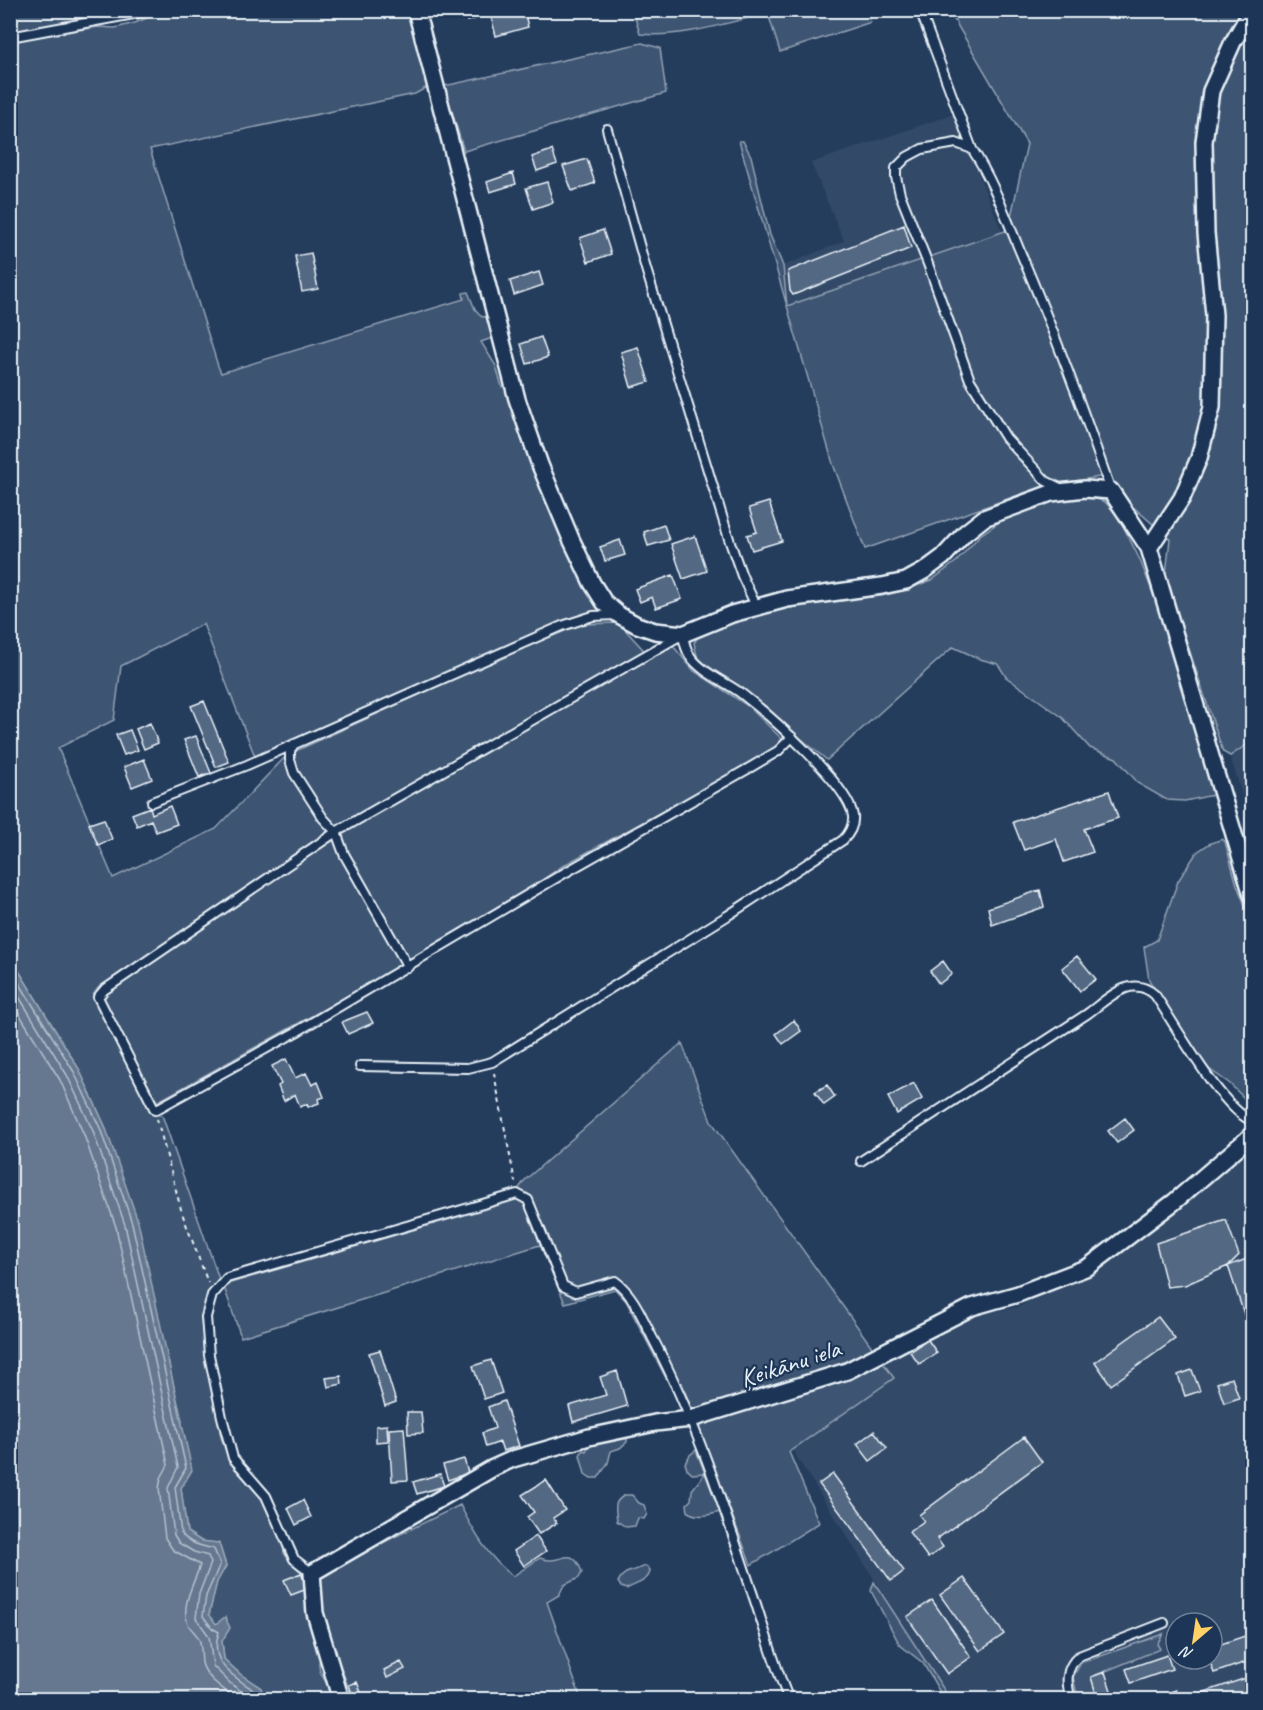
<svg xmlns="http://www.w3.org/2000/svg" width="1263" height="1710" font-family="Caveat,sans-serif">
<rect width="100%" height="100%" fill="#253d5d"/>
<filter id="ink" filterUnits="userSpaceOnUse"><feTurbulence type="fractalNoise" baseFrequency=".0167" numOctaves="2"/><feDisplacementMap in="SourceGraphic" scale="12" xChannelSelector="R" yChannelSelector="G"/><feConvolveMatrix kernelMatrix="1 2 1 2 8 2 1 2 1" color-interpolation-filters="sRGB"/></filter>
<g filter="url(#ink)">
<path fill="#334a68" fill-rule="evenodd" d="M954 114 1002 232 787 306 783 266 844 241 811 163Z
M1252 741V826L1230 756Z
M1252 1152V1699H950L765 1407 976 1315 1019 1307ZM1176 1623H1212V1659H1176Z"/>
<path fill="#3e5472" stroke="#93a2b5" stroke-width="1.5" d="M11 11H136L11 33Z
M175 11H413L429 86 415 94 150 149 218 366 221 373 464 299 463 293 468 292 475 309 482 317 488 316 495 337 481 342 496 366 502 387 508 386 603 610 589 614 302 736 256 759 203 624 121 666 114 720 58 748 113 878 216 829 287 755 508 654 582 624 619 623 651 658 673 646 694 671 748 706 783 740 773 751 564 865 491 916 157 1102 99 993 95 998 152 1114 162 1115 219 1279 206 1299 203 1313V1337L221 1437 227 1455 234 1468 259 1493 282 1539 284 1553 291 1563 308 1578 323 1651C311 1673 329 1682 337 1699H264L261 1688 240 1674 224 1659 222 1641 216 1625 209 1615 217 1581 226 1566 219 1544 201 1541 187 1532 181 1488 182 1420 159 1324 105 1126 79 1069 11 958 10 41 98 27 115 28 135 23 154 15Z
M866 11 871 22 780 52 768 13C726 23 683 38 640 34L633 11Z
M949 11H1252V741L1230 756 1223 752 1169 588 1166 574 1170 539 1099 477 1044 486 865 549 833 464 739 141H743L751 156 770 235 783 266 787 306 1008 230 1027 144Z
M642 43 660 48 666 93 464 151 444 86Z
M1086 495 1105 502 1118 516 1140 560 1173 645 1213 795 1185 801 1167 800 1139 784 1116 758 1090 748 1062 717 1006 677 998 664 980 659 953 647 827 760 734 683 706 665 697 656 694 643 699 635 752 615 826 601 881 596 904 590 932 580 957 561 980 535 1004 519 1059 498Z
M1222 839 1225 842 1237 885 1252 923V1111L1249 1103 1229 1083 1209 1069 1186 1036 1149 980 1144 947 1157 940 1178 881 1197 852 1209 844Z
M682 1043 711 1121 894 1378 789 1452 819 1523 751 1565 682 1383 670 1386 626 1301 615 1289 565 1303 540 1245 241 1337 224 1287 227 1284 509 1202 525 1180Z
M627 1436V1442L620 1448 611 1451 608 1463 598 1478H591L585 1474 580 1455 583 1450 586 1451 590 1443Z
M696 1450 720 1512C710 1515 698 1518 688 1512L687 1504 691 1500 692 1490 705 1473 692 1474 687 1469 685 1463 690 1455Z
M625 1495H632L639 1503 644 1505 647 1514 644 1519 638 1518 635 1526 626 1527 617 1521C616 1507 612 1503 625 1495Z
M460 1505C474 1532 488 1558 513 1576L540 1558C561 1567 571 1542 582 1572L579 1578 564 1585 559 1595 547 1602 581 1699H353L331 1642 321 1608 319 1574Z
M646 1566 650 1570C650 1581 635 1584 626 1589L621 1587 618 1582 621 1577 626 1573Z
M874 1582 950 1699H944L923 1663 900 1645 871 1591Z
M1163 1634 1157 1644 1160 1649 1091 1677 1098 1699H1078L1073 1677 1081 1663Z"/>
<path fill="#657890" stroke="#99a8ba" stroke-width="1.5" d="M11 958 79 1069 105 1126 138 1221 192 1470 181 1488 187 1532 201 1541 219 1543 226 1566 217 1582 209 1614 216 1624 225 1617 230 1628 222 1641 224 1659 240 1674 261 1688 264 1699H11Z"/>
<g fill="none" stroke-linecap="round" stroke-linejoin="round">
<path stroke="#b4c1ce" stroke-width="1.5" d="M10 968 74 1072 100 1128 132 1223 186 1468 175 1487 181 1533C189 1544 202 1546 214 1549L220 1564 206 1596 203 1616 212 1628 219 1632C208 1663 233 1676 255 1691L258 1700
M10 982 67 1075 93 1131 125 1225 178 1467 168 1488 174 1535 179 1543 194 1552 208 1556 211 1563 199 1594 196 1618 209 1636 213 1666 231 1684 249 1696 250 1700
M10 999 60 1080 84 1135 116 1227 168 1465 161 1478 159 1488 165 1538 173 1550 200 1565C195 1582 180 1605 188 1624 191 1630 197 1634 199 1639 202 1646 201 1656 202 1663 206 1679 226 1691 238 1700"/>
</g>
<path fill="#536782" stroke="#e8f1f8" stroke-width="1.5" d="M464 10H484L485 16 467 21Z
M515 10H524L528 27 496 36 491 17Z
M552 150 557 164 537 171 532 157Z
M587 159 595 183 572 191 563 166Z
M513 173 516 184 490 192 487 182Z
M547 182 553 202 533 209 526 188Z
M904 225 911 248 793 295 790 291 788 271Z
M603 230 611 254 588 262 580 238Z
M311 253 318 289 302 292 295 256Z
M539 272 543 285 514 295 510 281Z
M541 337 548 357 527 364 521 344Z
M638 347 649 382 631 387 621 352Z
M769 502 782 541 752 550 747 535 757 532 749 508Z
M664 525 669 540 648 546 644 532Z
M695 536 707 571 683 579 671 544Z
M620 540 625 555 605 561 600 547Z
M673 575 682 599 656 608 652 597 640 602 635 589Z
M204 701 229 762 216 767 191 706Z
M150 723 158 743 144 749 136 729Z
M130 730 138 750 124 755 116 735Z
M196 736 211 773 199 777 184 740Z
M144 759 152 779 132 787 124 767Z
M1109 791 1118 818 1084 829 1093 852 1064 862 1056 839 1024 850 1013 822Z
M170 806 177 824 156 832 151 820 137 826 132 814 150 807 152 814Z
M104 819 112 839 98 845 89 824Z
M1040 890 1044 907 992 925 988 908Z
M1077 956 1096 979 1080 991 1062 968Z
M943 961 952 974 939 984 930 971Z
M367 1012 373 1023 348 1034 342 1022Z
M794 1020 801 1031 783 1044 776 1034Z
M286 1059 295 1078 306 1073 312 1085 318 1082 324 1097 318 1099 319 1103 308 1107 307 1104 300 1107 295 1094 284 1101 278 1086 281 1084 272 1066Z
M914 1083 922 1099 897 1114 888 1097Z
M827 1085 835 1097 824 1105 815 1092Z
M1125 1118 1134 1130 1117 1143 1108 1131Z
M1226 1220 1239 1255 1228 1266 1185 1285 1167 1287 1156 1243Z
M1252 1257V1338L1228 1266Z
M1158 1317 1175 1339 1111 1385 1095 1362Z
M928 1340 937 1353 919 1364 910 1352Z
M380 1350 396 1402 385 1406 369 1353Z
M491 1360 502 1393 484 1399 473 1366Z
M1192 1370 1200 1391 1185 1396 1178 1375Z
M617 1371 627 1406 573 1422 569 1406 606 1395 600 1377Z
M341 1376 342 1384 328 1387 326 1378Z
M1232 1378 1239 1398 1224 1403 1217 1383Z
M504 1401 519 1446 503 1451 500 1442 486 1447 482 1433 495 1428 488 1407Z
M407 1412H421L423 1433 408 1434Z
M387 1425 388 1441 376 1442V1426Z
M404 1428 408 1480 392 1481 389 1429Z
M874 1431 887 1448 870 1461 857 1444Z
M1024 1437 1042 1462 937 1539 943 1547 928 1558 909 1532 924 1521 919 1515Z
M464 1459 468 1473 448 1480 443 1465Z
M440 1474 444 1486 417 1494 413 1482Z
M833 1474 904 1571 891 1581 819 1484Z
M546 1480 565 1510 553 1518 557 1523 539 1534 527 1517 534 1512 522 1495Z
M303 1500 311 1517 296 1525 288 1508Z
M536 1536 546 1551 524 1566 514 1551Z
M301 1573 307 1589 291 1595 284 1580Z
M964 1578 1004 1634 980 1651 940 1595Z
M932 1600 971 1657 947 1674 907 1617Z
M1251 1634 1252 1660 1214 1673 1209 1659H1212V1647Z
M1167 1655 1172 1669 1131 1683 1126 1669Z
M401 1662 405 1669 387 1678 384 1670Z
M1105 1672 1114 1700H1098L1091 1677Z
M1252 1676V1694L1235 1700H1181Z
M357 1682 364 1700H354L349 1685Z
M1176 1690 1179 1700H1146Z"/>
<g fill="none" stroke-linecap="round" stroke-linejoin="round">
<g stroke="#e8f1f8" stroke-width="12">
<path id="lane" d="M920 10 972 149C994 182 1007 220 1022 256 1055 334 1084 412 1111 491
M10 37 155 10
M607 129 646 269 730 542 742 576 757 608
M972 149 956 143 922 149 907 157 896 168V177L900 194 928 264 970 380 1006 438 1046 481 1062 489
M294 744 290 751V760L294 773 323 818 336 832 344 854 408 967
M152 802 247 765 562 626 593 616 617 615
M360 1066 468 1068 492 1062 727 916 843 840C849 834 854 826 853 816 849 785 768 714 742 694 726 682 702 673 690 656 686 650 684 642 683 634L336 832 104 990 98 997 155 1110 296 1032 561 875 751 767 778 751 792 737
M861 1161 1087 1014C1108 999 1131 973 1155 995 1176 1026 1220 1107 1252 1121
M312 1573 294 1559 266 1496 233 1458 222 1417 209 1355 206 1317 212 1295 227 1278 517 1194 528 1200 563 1286 576 1292 615 1281C633 1294 642 1317 652 1337 695 1418 723 1505 752 1592 764 1627 774 1665 789 1700
M1071 1700C1066 1683 1065 1668 1079 1656L1164 1623"/>
</g>
<g stroke="#e8f1f8" stroke-width="20">
<path id="street" d="M416 10 517 399 540 465 571 539 592 583 604 602 619 615 637 625 655 631 683 634 732 614 787 599 882 586 906 581 924 571 943 557 965 533 984 518 1051 493 1085 489 1111 491 1149 548 1252 895
M1149 548 1182 498 1199 458 1212 407 1214 315 1206 233 1204 142 1211 91 1233 42 1252 10
M341 1700 315 1613 312 1573 493 1468 513 1459 589 1437 655 1423 691 1419 847 1371 972 1307 1018 1294 1088 1267 1174 1202 1252 1135"/>
</g>
<path stroke="#e8f1f8" stroke-width="2" stroke-dasharray="4.5 4.5" stroke-linecap="butt" d="M494 1073 515 1182
M157 1119 182 1213 208 1283"/>
<use href="#lane" stroke="#1d3557" stroke-width="8"/>
<use href="#street" stroke="#1d3557" stroke-width="15"/>
</g>
</g>
<g text-anchor="middle" stroke-width="4.5" stroke-linejoin="round" paint-order="stroke">
<g font-size="26" fill="#e8f1f8" stroke="#1d3557">
<text transform="translate(790 1363) rotate(-18)" y="9">Ķeikānu iela</text>
</g>
</g>
<rect width="1263" height="1710" fill="none" stroke="#1d3557" stroke-width="36"/>
<rect x="18" y="18" width="1227" height="1674" fill="none" stroke="#e8f1f8" stroke-width="2" filter="url(#ink)"/>
<g transform="translate(1194 1641) rotate(209)"><circle r="28" fill="#1d3557" stroke="#6e8097" stroke-width="1.5"/>
<path d="M0-4.5L10 22L0 15L-10 22Z" fill="#ffd166"/>
<text y="-9" font-size="16" font-weight="bold" text-anchor="middle" fill="#e8f1f8">N</text>
</g>
</svg>
